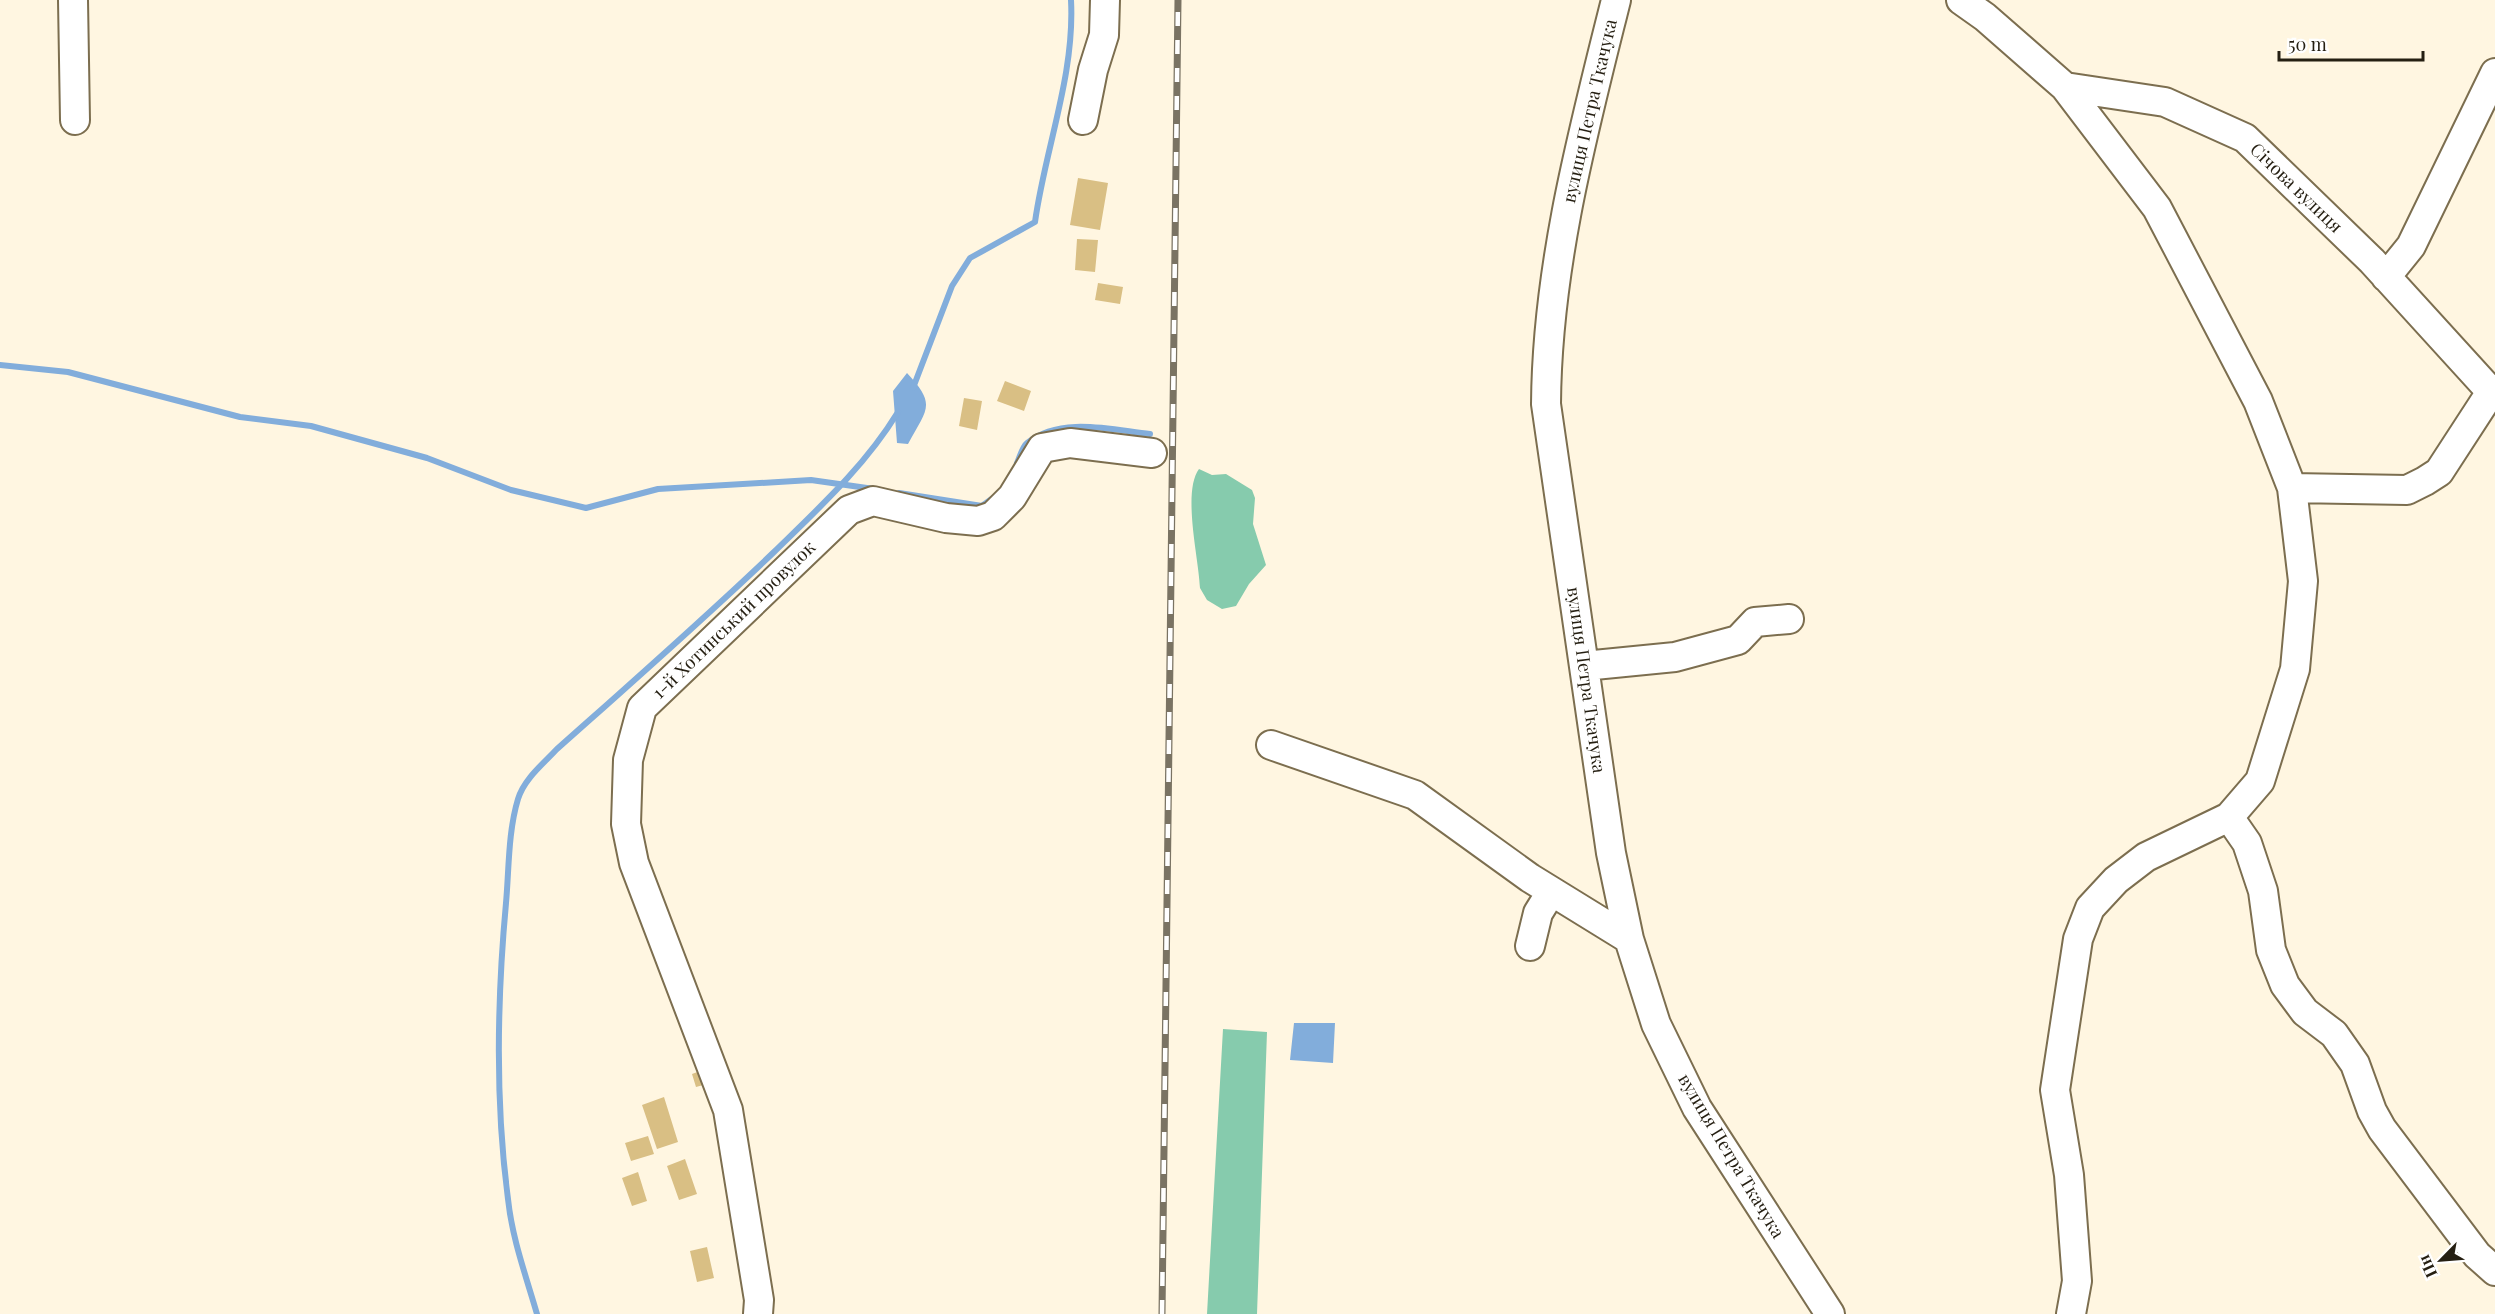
<svg xmlns="http://www.w3.org/2000/svg" width="2495" height="1314" font-family="'Playfair Display',serif">
<rect width="100%" height="100%" fill="#fff6e1"/>
<path fill="#86cbad" d="M1199 469 1212 475 1226 474 1252 490 1255 498 1253 524 1266 565 1249 584 1236 606 1222 609 1207 600 1200 588C1199 559 1182 492 1199 469Z
M1223 1029 1267 1032 1257 1314H1207Z"/>
<path fill="#82addb" d="M907 373C937 405 927 409 908 444L897 443 893 391Z
M1294 1023H1335L1333 1063 1290 1060Z"/>
<g fill="none" stroke-linecap="round" stroke-linejoin="round">
<path stroke="#82addb" stroke-width="6" d="M0 365 68 372 240 417 311 426 427 458 511 490 586 508 658 489 811 480 874 489
M913 388 952 286 970 258 1035 222C1045 149 1075 75 1071 0
M1017 463C1020 457 1022 447 1027 443 1061 416 1112 430 1150 434
M899 493 982 506 993 498
M537 1314C526 1276 512 1238 508 1199 495 1101 497 1001 506 903 509 870 508 832 518 799 524 779 543 764 557 749 630 684 703 620 774 552 819 508 865 466 898 412"/>
</g>
<path fill="#d9bf84" d="M1078 178 1108 183 1100 230 1070 225Z
M1077 239 1098 240 1095 272 1075 270Z
M1098 283 1123 287 1120 304 1095 300Z
M1005 381 1031 391 1024 411 997 401Z
M964 398 982 401 977 430 959 426Z
M703 1070 707 1084 696 1087 692 1074Z
M664 1097 678 1142 657 1149 642 1105Z
M648 1136 654 1154 631 1161 625 1143Z
M685 1159 697 1194 679 1200 667 1166Z
M638 1172 647 1201 632 1206 622 1178Z
M707 1247 714 1278 697 1282 690 1251Z"/>
<g fill="none" stroke-linecap="round" stroke-linejoin="round">
<g stroke="#7c6e4f" stroke-width="32">
<path id="minor" d="M73 0 75 120
M1616 0C1583 132 1547 266 1546 404L1611 853 1629 939 1656 1024 1697 1108 1830 1314
M1961 0 1985 17 2065 87 2165 102 2245 138 2372 261 2495 396
M2065 87 2157 208 2258 401 2292 488 2303 581 2295 669 2260 781 2229 817 2146 857 2116 880 2090 908 2078 939 2055 1090 2069 1175 2077 1281 2071 1314
M1083 120 1093 70 1104 35 1105 0
M2386 277 2411 246 2495 73
M2292 488 2407 490 2425 481 2439 472 2491 392
M1584 666 1675 657 1738 640 1755 622 1789 619
M1271 745 1415 795 1530 878 1629 939
M2229 817 2247 843 2263 891 2271 950 2285 985 2305 1012 2334 1034 2355 1064 2372 1111 2382 1129 2477 1255 2495 1271
M1530 946 1538 913 1551 892
M758 1314 759 1300 728 1110 634 863 626 824 628 760 642 708 849 510 873 501 946 518 978 521 993 516 1012 497 1042 448 1070 443 1152 453"/>
</g>
<use href="#minor" stroke="#fff" stroke-width="28"/>
<g stroke="#7a7363" stroke-width="7">
<path id="rail" d="M1162 1314 1178 0"/>
</g>
<use href="#rail" stroke="#fff" stroke-width="4.5" stroke-dasharray="14" stroke-linecap="butt"/>
</g>
<g text-anchor="middle" stroke-width="5" stroke-linejoin="round" paint-order="stroke">
<g font-size="18" fill="#251f12" stroke="#fff">
<text transform="translate(1590 111) rotate(-77)" y="6">вулиця Петра Ткачука</text>
<text transform="translate(2296 188) rotate(44)" y="6">Січова вулиця</text>
<text transform="translate(734 620) rotate(-44)" y="6">1-й Хотинський провулок</text>
<text transform="translate(1586 680) rotate(82)" y="6">вулиця Петра Ткачука</text>
<text transform="translate(1731 1156) rotate(59)" y="6">вулиця Петра Ткачука</text>
</g>
</g>
<g transform="translate(2441 1260) rotate(245)" stroke="#ffffff" stroke-width="4.5" paint-order="stroke">
<path d="M0-4.5L10 22L0 15L-10 22Z" fill="#251f12"/>
<text y="-9" font-size="16" font-weight="bold" text-anchor="middle" fill="#251f12">Пн</text>
</g>
<path d="M2279 51v9h144v-9" fill="none" stroke="#251f12" stroke-width="3"/>
<text x="2288" y="51" font-size="18" fill="#251f12" stroke="#ffffff" stroke-width="4.5" paint-order="stroke">50 m</text>
</svg>
